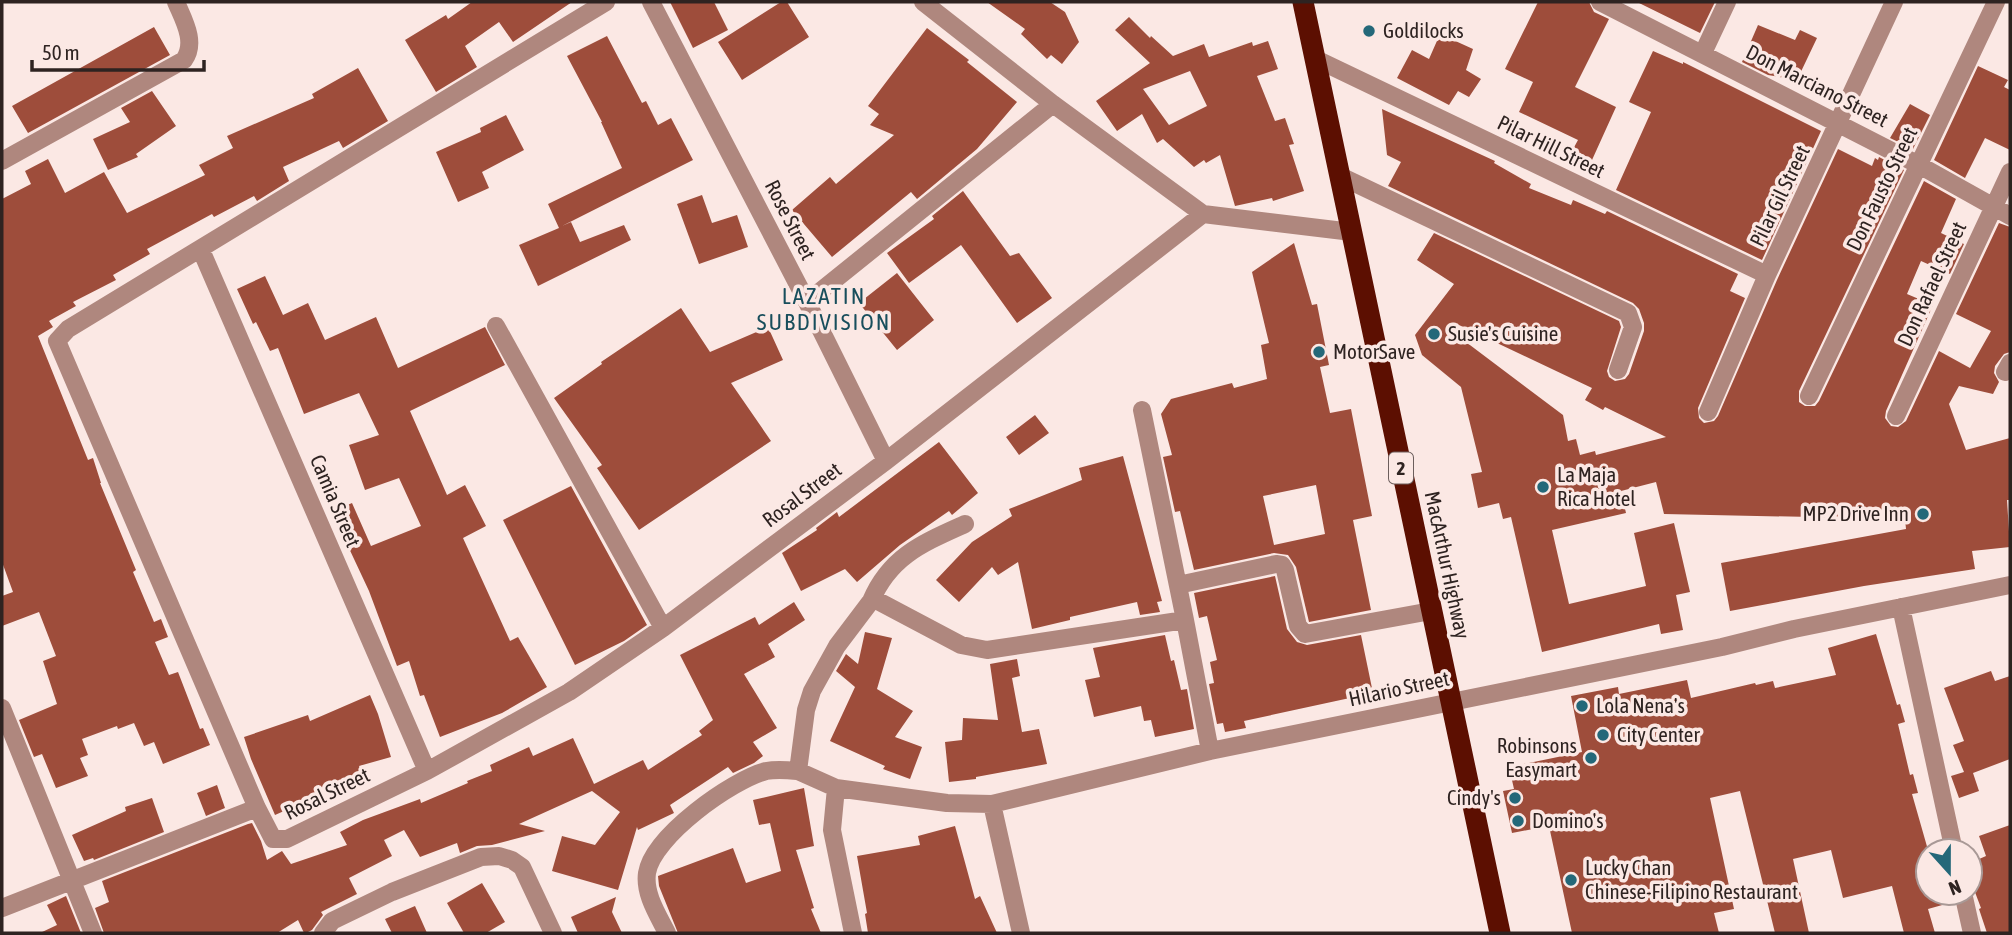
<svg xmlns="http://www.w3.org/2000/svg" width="2012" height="935" font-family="'Asap Condensed',sans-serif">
<rect width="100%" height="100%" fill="#fbe8e4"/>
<path fill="#9e4d3b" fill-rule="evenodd" d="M472 2H572L513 42 499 22 465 46 477 67 436 92 405 40 446 15 448 19Z
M670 2H714L728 30 693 48Z
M781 2H787L809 37 742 80 718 42Z
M987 2H1050L1065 12 1079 42 1062 64 1051 55 1047 59 1021 34 1025 29Z
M1538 2H1589L1594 12 1609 19 1575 87 1616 107 1592 160 1572 151 1578 140 1519 112 1533 82 1505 69Z
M1637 2H1715L1700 33Z
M1129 17 1150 38 1151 36 1173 56 1204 44 1209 57 1252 42 1253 46 1268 41 1278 69 1257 76 1275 121 1285 118 1294 144 1289 145 1304 191 1273 201 1272 198 1235 206 1220 155 1206 163 1204 160 1194 167 1163 139 1157 143 1142 114 1117 131 1096 101 1150 63 1115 30ZM1190 71 1207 106 1169 125 1143 89Z
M1758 25 1795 40 1800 30 1817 38 1797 80 1768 75 1742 62Z
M154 27 170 55 28 133 12 106Z
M927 28 969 60 967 62 1017 102 977 149 917 199 911 192 832 257 792 210 830 177 836 184 894 135 870 125 879 114 868 106Z
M1440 34 1473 49 1466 70 1481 79 1469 97 1458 91 1449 105 1397 78 1412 50 1429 59Z
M607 36 642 103 646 101 658 125 671 118 693 160 562 226 571 222 580 242 624 225 631 240 538 286 519 245 559 228 548 204 622 168 601 122H602L567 56Z
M1653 51 1683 64V62L1821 131 1762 260 1616 190 1651 112 1629 102Z
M1978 66 2008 80 2004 87 2010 90V150L1985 138 1965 178 1934 160Z
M358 68 388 121 343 148 339 141 283 167 289 181 257 201 254 196 214 217 212 214 147 249 150 254 113 275 116 280 73 302 76 306 49 321 53 327 38 336 88 460 93 458 101 483H100L136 570 133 572 154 622 161 619 168 637 155 642 169 675 178 672 200 729 203 728 210 745 163 764 154 742 144 746 134 723 118 729 117 726 82 739 88 755 80 758 88 776 56 788 42 754 34 757 19 720 57 704 43 661 56 656 39 612 2 626V596L13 592 2 562V199L31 184 25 171 48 159 65 193 104 172 127 213 205 175 199 165 233 148 227 136 314 98 312 94Z
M152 91 176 126 136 154 138 157 108 170 93 139 130 122 121 108Z
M1910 104 1930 115 1913 149 1890 138Z
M1382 109 1495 161 1494 163 1531 184 1529 188 1571 205 1573 200 1605 214 1607 211 1738 274 1730 291 1745 298 1698 408 1699 418 1704 423 1714 421 1718 416 1777 280 1838 149 1872 166 1875 158 1878 160 1879 157 1904 170 1799 391V402L1805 406H1815L1819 401 1924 181 1956 199 1941 233 1964 244 1950 274 1921 261 1907 294 1933 305 1886 411 1885 418 1891 426 1898 427 1906 421 1939 351 1970 368 1991 331 1956 314 1999 223 2010 227V352L2004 354 1995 366 1994 373 1999 382 1993 394 1959 386 1949 404 1966 450 2010 438V500H2007L2010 547 1972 551 1975 569 1864 586 1730 611 1721 563 1906 529 1905 519 1664 514 1656 482 1621 491 1626 513 1552 530 1569 604 1646 586 1634 533 1674 523 1690 592 1676 595 1683 630 1661 634 1659 624 1542 652 1511 517 1503 519 1499 503 1478 508 1471 474 1482 472 1461 387 1422 355 1415 335 1454 284 1417 260 1434 233 1619 321 1621 327 1607 371 1609 377 1615 381 1625 379 1629 374 1644 331V323L1639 309 1633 303 1388 186 1401 162 1387 155ZM1459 325 1592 388 1585 400 1603 410 1605 407 1666 437 1596 455 1595 451 1580 455 1576 439 1568 441 1563 415 1454 333Z
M506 115 524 150 482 172 489 188 458 202 436 152 481 132 480 128Z
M963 191 1010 256 1019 253 1052 298 1017 323 961 245 909 283 887 253 934 219 932 216Z
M702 195 712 223 737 215 748 247 699 264 677 204Z
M1294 243 1312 305 1317 304 1329 365 1320 367 1330 413 1351 409 1372 516 1353 520 1371 610 1309 622 1296 567 1288 555 1274 553 1194 570 1180 511 1175 512 1163 457 1172 455 1161 414 1171 399 1232 383 1234 388 1267 379 1261 345 1269 343 1252 272ZM1316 485 1325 534 1274 545 1263 496Z
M897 273 934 320 897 350 859 303Z
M265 276 283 315 308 303 325 340 376 317 398 368 485 327 505 365 410 411 447 495 465 485 486 526 463 538 510 641 518 637 547 687 502 713 440 737 424 695 420 696 409 661 397 666 369 591 332 512 352 503 371 546 421 526 399 478 365 490 349 445 379 435 359 393 304 414 278 348 270 351 256 322 253 324 237 289Z
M681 308 710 352 768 327 783 360 731 383 771 441 639 530 597 468 602 465 554 398 602 364 601 362Z
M1035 415 1049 433 1019 455 1006 437Z
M939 442 978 493 952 515 949 511 900 545 857 582 845 569 801 591 782 553 817 530 816 528 837 512 839 517Z
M1123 456 1162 601 1157 602 1160 612 1140 615 1137 602 1070 617V620L1032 629 1018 562 998 575 992 567 959 602 936 580 972 542 1012 516 1009 509 1082 480 1079 468Z
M571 486 647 625 624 641 575 665 503 520Z
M1275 576 1287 629 1297 642 1307 645 1361 635 1373 693 1244 721 1246 728 1225 732 1223 723 1217 724 1209 684 1214 683 1210 662 1217 660 1207 616 1199 618 1194 593Z
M794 602 805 620 768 644 775 657 744 674 777 728 753 742 763 756 754 763 733 773 728 767 670 805 674 813 638 830 637 827 618 890 552 871 562 836 595 845 620 812 592 791 519 824 545 831 492 845 477 846 460 853 457 843 420 857 404 830 384 840 392 856 349 878 357 894 321 912 323 915 312 930 306 933H304L298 920 277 933H104L95 908 109 902 102 881 248 824 252 823 261 841 267 860 282 851 291 864 347 845 340 832 363 820 420 799 421 803 468 783 467 781 492 771 490 765 529 747 533 756 573 738 594 784 643 760 648 770 702 735 699 731 713 720 680 655 755 617 759 625Z
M865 632 892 638 877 689 913 711 895 737 922 747 910 779 883 769 885 766 830 741 855 687 836 671 846 654 858 664Z
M1876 634 1897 705 1900 704 1905 722 1898 724 1910 775 1913 774 1918 793 1912 794 1928 850V893H1952L1953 902 1928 909 1935 933H1904L1892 886 1843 898 1831 850 1793 859 1809 933H1775L1740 791 1710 798 1734 909 1714 913 1719 933H1572L1549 826 1512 833 1503 791 1514 789 1509 767 1582 752 1571 696 1618 687 1619 694 1687 680 1691 698 1755 683 1756 685 1773 681 1775 688 1836 675 1828 648Z
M1165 635 1171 661 1174 660 1181 690 1187 689 1194 729 1155 737 1151 720 1144 721 1141 706 1094 717 1085 680 1100 677 1093 648Z
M1017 659 1020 676 1012 678 1022 732 1039 729 1047 764 976 777V779L949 782 945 742 962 740 963 718 998 720 990 664Z
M1991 671 1995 681 2010 676V759L1973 773 1979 791 1959 798 1951 776 1964 772 1953 745 1964 741 1944 688Z
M370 695 378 714 391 757 359 766 363 776 275 815 251 759 244 737 308 715 310 721Z
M217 785 225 808 206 816 197 793Z
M804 788 814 846 796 850 814 908 811 909 821 933H678L659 886 658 876 733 848 746 883 781 871 770 823 759 825 753 800Z
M152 798 164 832 94 860 93 858 84 861 72 835 126 811 125 807Z
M2010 825V933H1987L1979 909 1981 908 1970 879V863L1986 856 1979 836Z
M955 826 975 899 980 896 997 933H868L865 914 867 913 857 856 920 845 918 836Z
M482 883 505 922 486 933H464L447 903Z
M66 896 81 933H40L57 925 47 905Z
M616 897 612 912 622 933H578L571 917Z
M415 906 427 933H392L385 919Z"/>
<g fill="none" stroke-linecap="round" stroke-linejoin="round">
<path stroke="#af877e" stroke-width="18" d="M606 2 68 329 57 341 257 808 273 839H287L427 771 569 692 663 628 886 461 1203 214 1352 232
M651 2 807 302 886 461
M923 2 1053 104 1203 214
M1600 2 1919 165 2010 216
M1703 53 1727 2
M1316 59 1767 275
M2 161 184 60C197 42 183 19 176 2
M1340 176 1628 313 1633 327 1618 370
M201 250 427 771
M807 302 1053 104
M496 326 663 628
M2005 372 2010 363
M1809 396 1996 2
M1142 410 1185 620 1210 751
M1708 412 1767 275 1894 2
M1896 416 2010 172
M1178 585 1276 564 1282 565 1285 570 1298 626 1305 634 1431 611
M871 601C890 556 923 543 965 524
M1901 607 1954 851
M2 708 93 933
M798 771 836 788 947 803 992 804 1210 751 1722 647 1794 629 2010 585
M836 788 832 830 853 933
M992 804 1021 933
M1963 893 1972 933
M2 908 257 808
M323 933 332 921 392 892 481 857 499 856 512 860 522 867 553 933
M667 933C658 915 644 894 647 873 653 836 732 780 766 771 777 769 787 770 798 771L806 710 812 691 837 646 871 601 876 600 961 645 987 650 1185 620"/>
<path stroke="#5c0f01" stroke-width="21" d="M1303 2 1500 933"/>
</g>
<g fill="#246879" stroke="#fbe8e4" stroke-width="2.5">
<circle cx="1369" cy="31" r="7"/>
<circle cx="1434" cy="334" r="7"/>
<circle cx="1319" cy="352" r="7"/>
<circle cx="1543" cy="487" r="7"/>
<circle cx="1923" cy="514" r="7"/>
<circle cx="1582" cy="706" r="7"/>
<circle cx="1603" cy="735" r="7"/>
<circle cx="1591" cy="758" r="7"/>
<circle cx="1515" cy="798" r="7"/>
<circle cx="1518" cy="821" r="7"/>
<circle cx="1571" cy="880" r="7"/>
</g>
<g text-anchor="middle" stroke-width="7" stroke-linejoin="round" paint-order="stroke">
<rect fill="#fbe8e4" stroke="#6c5e5c" stroke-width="2" x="1389" y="452.5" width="24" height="31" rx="5"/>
<g font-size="19" font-weight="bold" fill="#2e2321">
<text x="1401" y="475">2</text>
</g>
<g font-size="21" fill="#2e2321" stroke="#fbe8e4" text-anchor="start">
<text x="1383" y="38">Goldilocks</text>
<text x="1448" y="341">Susie's Cuisine</text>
<text x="1333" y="359">MotorSave</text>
<text x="1557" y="482">La Maja<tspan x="1557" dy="24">Rica Hotel</tspan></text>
<text x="1909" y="521" text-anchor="end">MP2 Drive Inn</text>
<text x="1596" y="713">Lola Nena's</text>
<text x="1617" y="742">City Center</text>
<text x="1577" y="753" text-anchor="end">Robinsons<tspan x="1577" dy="24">Easymart</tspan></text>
<text x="1501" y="805" text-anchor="end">Cindy's</text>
<text x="1532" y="828">Domino's</text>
<text x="1585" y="875">Lucky Chan<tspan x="1585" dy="24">Chinese-Filipino Restaurant</tspan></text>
</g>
<g font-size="21" fill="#2e2321" stroke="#fbe8e4">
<text transform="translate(1817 86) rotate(27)" y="7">Don Marciano Street</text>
<text transform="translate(1551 147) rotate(26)" y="7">Pilar Hill Street</text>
<text transform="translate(1882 189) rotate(-64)" y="7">Don Fausto Street</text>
<text transform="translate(1780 196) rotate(-64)" y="7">Pilar Gil Street</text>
<text transform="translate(790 220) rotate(63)" y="7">Rose Street</text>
<text transform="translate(1932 284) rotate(-65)" y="7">Don Rafael Street</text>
<text transform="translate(802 495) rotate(-37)" y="7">Rosal Street</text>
<text transform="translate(335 501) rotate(67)" y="7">Camia Street</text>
<text transform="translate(1447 565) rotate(78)" y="7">MacArthur Highway</text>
<text transform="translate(1399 689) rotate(-12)" y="7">Hilario Street</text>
<text transform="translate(327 794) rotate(-26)" y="7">Rosal Street</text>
</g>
<g font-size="23" letter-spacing="2" fill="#184e5c" stroke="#fbe8e4">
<text x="824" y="304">LAZATIN<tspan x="824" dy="26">SUBDIVISION</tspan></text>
</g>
</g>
<rect width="2012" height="935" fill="none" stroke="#2e2321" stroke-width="7"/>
<g transform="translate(1949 872) rotate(159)"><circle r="33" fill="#fbe8e4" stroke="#a99996" stroke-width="2"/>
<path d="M0-5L12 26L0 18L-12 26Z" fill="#246879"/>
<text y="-10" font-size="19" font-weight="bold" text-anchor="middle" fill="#2e2321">N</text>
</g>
<path d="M32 60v10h172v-10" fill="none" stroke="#2e2321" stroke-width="3.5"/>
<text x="42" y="60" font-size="21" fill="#2e2321" stroke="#fbe8e4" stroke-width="5" paint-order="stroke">50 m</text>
</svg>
